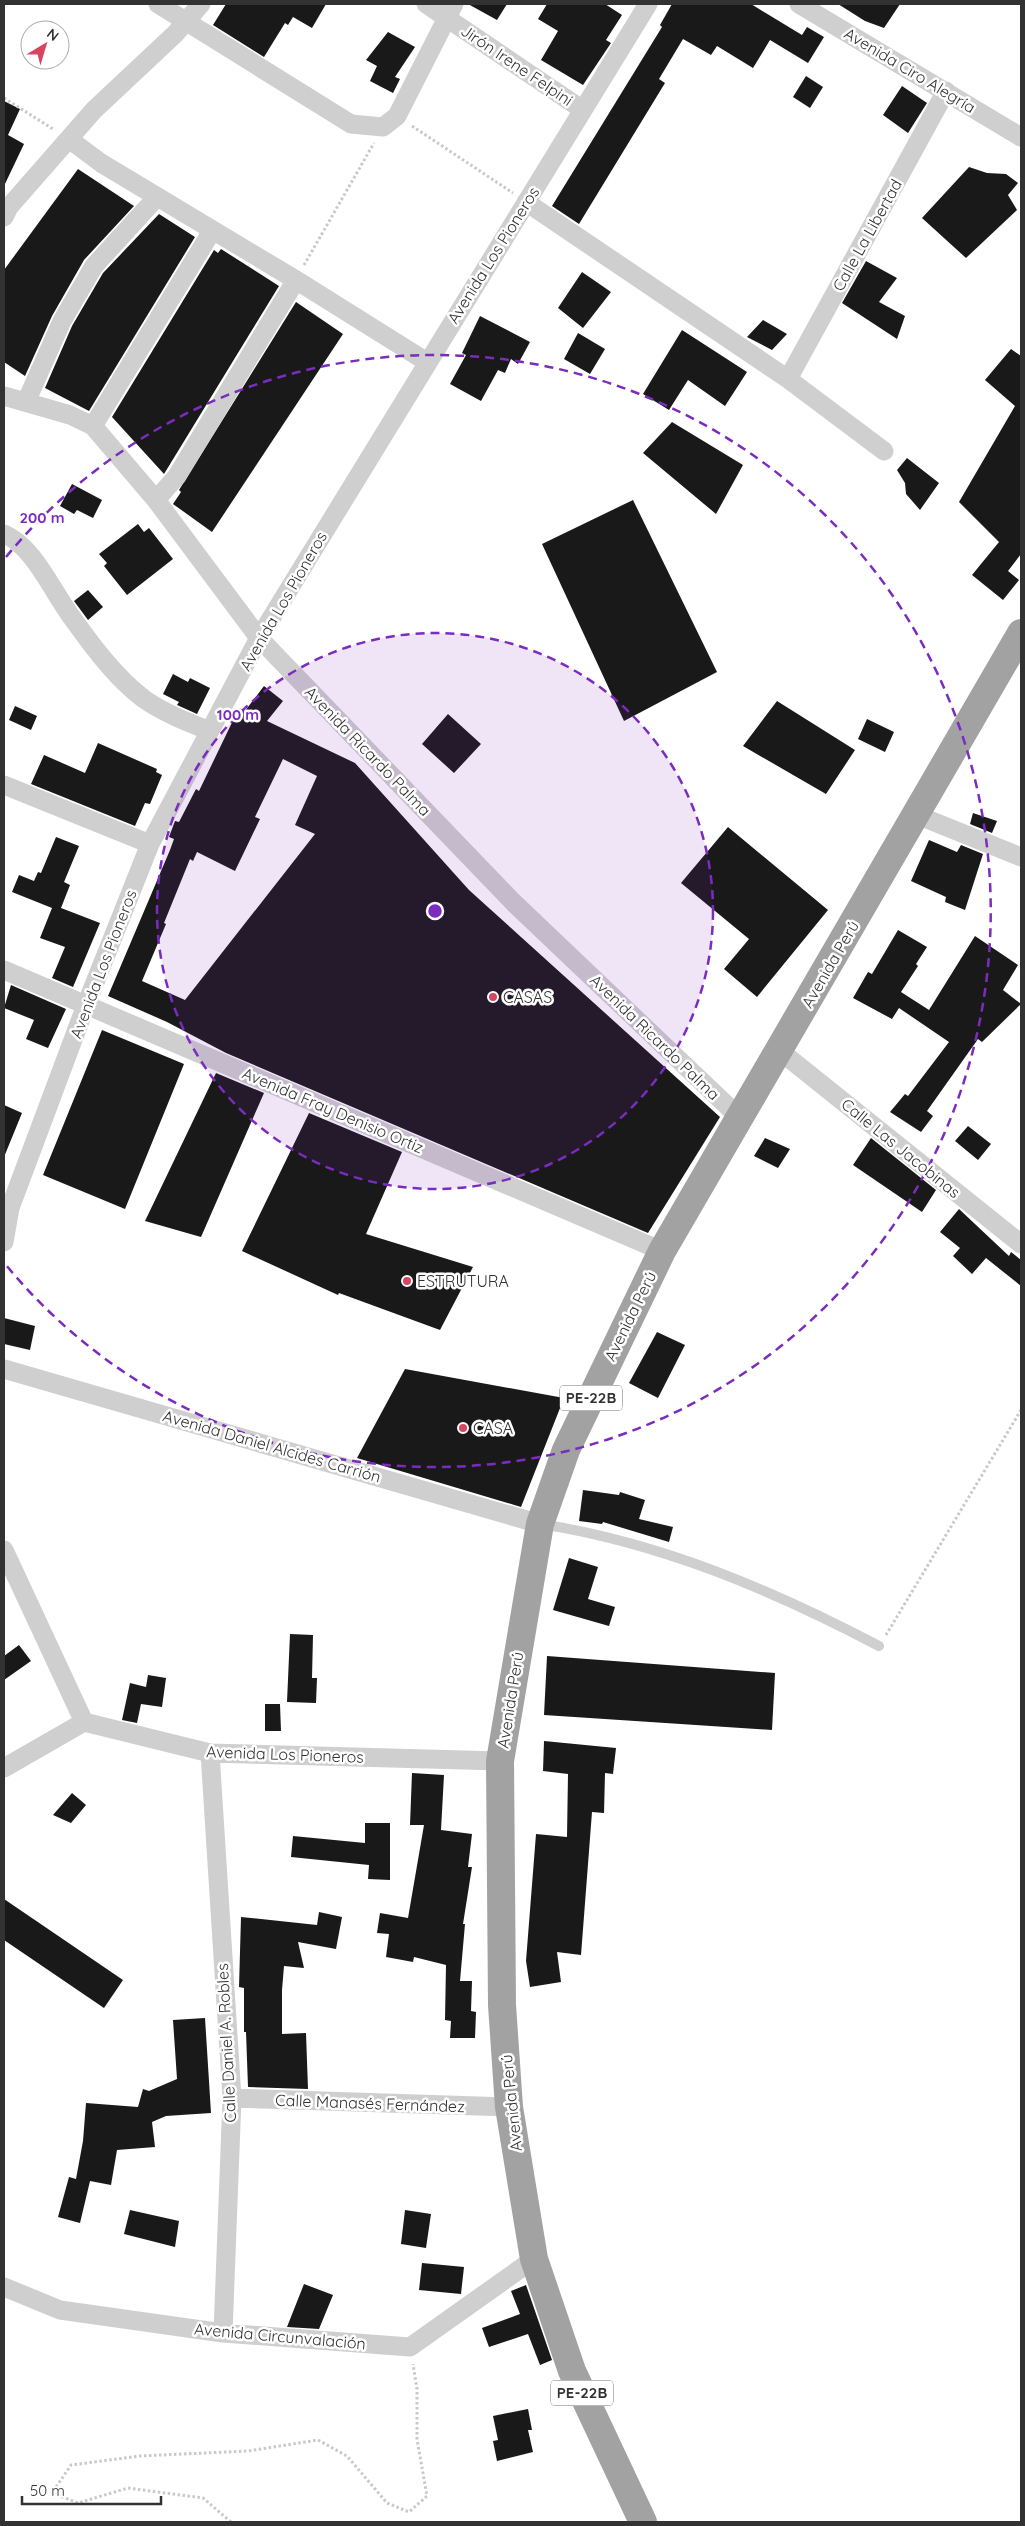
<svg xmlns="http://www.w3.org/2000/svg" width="1025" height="2526" font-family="Quicksand,sans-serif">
<rect width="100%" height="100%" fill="#fff"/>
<path fill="#191919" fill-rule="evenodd" d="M226 4H326L312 28 293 17 288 25 285 23 264 57 213 25Z
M468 4H507L497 20Z
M547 4H605L622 15 606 40 611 43 583 85 541 60 558 31 538 19Z
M672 4H751L802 35 807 27 824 37 808 63 770 40 753 68 717 46 711 55 683 39 659 79 665 83 579 224 552 206 662 27 660 25Z
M838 4H900L884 28 865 21Z
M388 32 415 47 395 77 400 79 393 93 370 81 377 66 366 60Z
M806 76 823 87 810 108 793 97Z
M902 86 927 103 908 133 883 115Z
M4 101 20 109 8 135 24 144 4 186Z
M969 167 987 173 1006 174 1018 183 1008 195 1017 210 966 258 922 218Z
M78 169 134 206 84 260 52 316 25 376 4 362V270Z
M159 214 195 237 89 411 45 388 72 326 103 273Z
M221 249 279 286 164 474 112 417 214 250 218 253Z
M866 261 897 278 879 302 905 316 897 339 842 303Z
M582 272 611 292 583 328 558 308Z
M296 302 343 334 212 532 173 504 181 492 179 490Z
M480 316 530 342 518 364 511 359 505 373 498 370 481 401 450 384 466 355 462 353Z
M763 320 787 334 772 350 747 337Z
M682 330 747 372 725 406 688 380 669 410 643 394Z
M578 333 605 349 590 374 564 359Z
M1011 349 1021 356V554L1008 571 1019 580 1003 600 972 575 999 542 959 502 1015 406 985 380Z
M672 422 743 465 716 514 643 453Z
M907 458 939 483 920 510 906 494 905 483 897 470Z
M72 484 102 500 93 518 77 510 74 514 60 506Z
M633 500 717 672 624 721 542 544Z
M138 524 144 532 149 528 173 559 127 595 104 566 107 563 99 554Z
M88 590 103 607 88 620 74 601Z
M173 674 188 682 190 678 210 688 197 714 177 705 179 702 163 694Z
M264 686 283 701 267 721 355 763 469 890 720 1117 648 1233 226 1053 167 1022 108 996 170 850 174 839 169 837 175 821 179 822 196 789 199 791 239 708 245 711ZM283 759 317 776 295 825 315 834 185 1000 142 981 166 924 164 923 190 859 193 861 197 852 235 871 260 819 255 817Z
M777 701 855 750 826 794 743 746Z
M15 706 37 716 31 730 9 720Z
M448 714 481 744 454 773 422 744Z
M867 719 894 732 885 752 858 739Z
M98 743 157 769 156 772 162 775 150 804 145 803 135 826 31 784 44 755 85 773Z
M973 813 997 821 992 833 970 824Z
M728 827 828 910 757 997 724 969 749 939 681 883Z
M56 837 79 846 64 882 70 885 61 908 100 923 73 987 52 978 65 947 40 938 52 908 12 892 19 875 34 881 38 872 41 873Z
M929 840 957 852 961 845 983 854 965 910 945 902 946 897 911 881Z
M898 930 927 947 916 964 918 966 901 992 929 1010 975 936 1018 965 1003 990 1021 1004 982 1042 978 1039 927 1111 933 1116 921 1132 890 1112 905 1094 908 1096 949 1042 899 1008 892 1019 853 998 868 972 872 974Z
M11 985 66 1009 48 1048 26 1039 34 1020 4 1008Z
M102 1030 184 1064 125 1209 43 1175Z
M216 1073 264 1093 201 1237 145 1221Z
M4 1105 22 1113 4 1157Z
M309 1113 402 1152 366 1234 473 1267 440 1330 339 1293 338 1295 242 1251Z
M968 1126 991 1144 978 1160 955 1141Z
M765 1138 790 1149 778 1168 754 1156Z
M871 1138 936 1190 922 1212 853 1165Z
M959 1209 1009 1256 1011 1252 1021 1260V1286L986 1258 972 1274 953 1256 960 1248 940 1232Z
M4 1318 35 1326 30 1350 4 1344Z
M657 1332 685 1345 658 1398 629 1383Z
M405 1369 564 1398 521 1507 357 1458Z
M583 1490 619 1495 620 1492 645 1500 639 1519 673 1527 669 1542 603 1522 602 1524 579 1521Z
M569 1558 598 1567 588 1599 615 1607 609 1626 553 1610Z
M290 1634 313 1635 312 1678H317L316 1703 287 1702Z
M19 1645 31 1661 4 1680V1656Z
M547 1656 775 1673 772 1730 544 1715Z
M148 1675 166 1678 162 1707 141 1704 137 1723 122 1720 130 1683 146 1687Z
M265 1704H280L281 1731H265Z
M544 1741 616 1748 613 1774 605 1773 604 1813 592 1812 581 1955 557 1952 561 1982 530 1987 526 1961 536 1834 567 1837 568 1774 543 1771Z
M412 1773 444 1775 441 1830 472 1834 468 1867H472L463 1924H465L460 1981H472L471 2011 476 2012 475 2038H450L451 2021 445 2020 446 1965 414 1957 413 1962 386 1957 389 1934 377 1933 380 1913 408 1918 424 1825H410Z
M72 1793 86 1805 71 1823 53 1815Z
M365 1823H390V1880L368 1879 369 1865 291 1857 293 1836 365 1843Z
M4 1899 123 1980 104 2008 4 1940Z
M319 1912 342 1917 336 1949 298 1942 304 1968 284 1966 282 1990V2034L306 2033 308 2089 248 2087 246 2032H244V1988L239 1987 241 1917 317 1925Z
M205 2018 211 2113 166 2116 152 2122 155 2147 117 2150 111 2185 90 2181 80 2223 58 2217 69 2177 76 2179 83 2141 86 2103 138 2107 143 2089 149 2091 177 2079 173 2020Z
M130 2210 179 2221 175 2247 124 2234Z
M405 2210 431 2214 426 2248 401 2244Z
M422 2263 464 2267 461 2294 419 2290Z
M304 2284 333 2295 319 2329 287 2327Z
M526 2285 552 2360 540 2365 528 2334 489 2347 482 2328 520 2314 511 2291Z
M528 2409 532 2430H528L533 2452 497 2461 493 2441 498 2440 493 2416Z"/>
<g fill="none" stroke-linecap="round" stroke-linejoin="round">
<path stroke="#c9c9c9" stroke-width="3" stroke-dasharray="2.5 2.5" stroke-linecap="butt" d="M4 98 53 129
M412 126 513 193
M304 265 374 143
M886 1635 1021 1410
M231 2522 203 2498 128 2488 78 2503 52 2493 71 2465 140 2456 248 2451 318 2440 347 2456 387 2503 409 2512 427 2496 417 2439V2389L413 2364"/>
<path stroke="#cfcfcf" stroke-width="10" d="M541 1524C662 1543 772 1590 879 1646"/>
<path stroke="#cfcfcf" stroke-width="19" d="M158 4 351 124 383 127 397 116 454 4
M426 4 583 110
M799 4 1021 137
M69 139 101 163 296 280 427 362
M526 202 788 379 884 451
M4 217 9 207 94 110 175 34 201 4
M788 379 946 91
M4 396 70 415 93 426 156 500 259 638 514 903 739 1117
M26 402 62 321 94 266 157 197
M93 426 212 231
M156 500 177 476 296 280
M4 534C34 546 53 593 73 619 93 647 117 679 144 699 164 713 187 722 210 731
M4 785 150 844
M917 815 1021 857
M4 970 662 1251
M780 1051 1021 1244
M4 1242 10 1208 86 1005 150 844 259 638 648 4
M4 1369 540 1524
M4 1550 84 1722 210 1753 500 1761
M210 1753 232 2098 223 2333
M4 1768 84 1722
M232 2098 509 2107
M4 2287 60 2310 223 2333 410 2347 534 2259"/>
<path stroke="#a2a2a2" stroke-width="28" d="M643 2522 572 2371 534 2259 509 2107 502 2005 500 1761 540 1524 566 1450 662 1251 1021 633"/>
</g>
<circle cx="435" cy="911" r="278" fill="#7b2cbf" fill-opacity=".12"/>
<g fill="none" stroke="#7b2cbf" stroke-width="2.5" stroke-dasharray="9 6">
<circle cx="435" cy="911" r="278"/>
<path d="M6 557A556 556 0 1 1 6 1265"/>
</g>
<g fill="#d74661" stroke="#fff" stroke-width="2">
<circle cx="493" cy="997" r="5"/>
<circle cx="407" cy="1281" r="5"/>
<circle cx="463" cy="1428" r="5"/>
</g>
<g text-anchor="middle" stroke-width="5" stroke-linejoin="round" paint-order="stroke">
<g fill="#fff" stroke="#707070" stroke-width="1">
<rect x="560" y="1385.5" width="62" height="25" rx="4"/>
<rect x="551" y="2380.5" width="62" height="25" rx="4"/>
</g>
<g font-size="15" font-weight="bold" fill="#323232">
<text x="591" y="1403">PE-22B</text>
<text x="582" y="2398">PE-22B</text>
</g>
<g font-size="16" fill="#323232" stroke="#fff">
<text transform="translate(517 65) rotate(34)" y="6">Jirón Irene Felpini</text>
<text transform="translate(910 70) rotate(31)" y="6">Avenida Ciro Alegría</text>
<text transform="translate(867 235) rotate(-61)" y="6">Calle La Libertad</text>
<text transform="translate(493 255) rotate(-58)" y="6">Avenida Los Pioneros</text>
<text transform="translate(283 601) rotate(-60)" y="6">Avenida Los Pioneros</text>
<text transform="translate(368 751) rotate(46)" y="6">Avenida Ricardo Palma</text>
<text transform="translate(103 964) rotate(-69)" y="6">Avenida Los Pioneros</text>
<text transform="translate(830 964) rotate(-60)" y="6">Avenida Perú</text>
<text transform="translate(655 1037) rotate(44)" y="6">Avenida Ricardo Palma</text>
<text transform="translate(333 1110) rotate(23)" y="6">Avenida Fray Denisio Ortiz</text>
<text transform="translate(901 1148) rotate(39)" y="6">Calle Las Jacobinas</text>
<text transform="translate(630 1316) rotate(-64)" y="6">Avenida Perú</text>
<text transform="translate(272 1446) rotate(16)" y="6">Avenida Daniel Alcides Carrión</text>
<text transform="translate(510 1700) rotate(-81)" y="6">Avenida Perú</text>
<text transform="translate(285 1754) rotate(2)" y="6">Avenida Los Pioneros</text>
<text transform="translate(226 2043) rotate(-93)" y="6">Calle Daniel A. Robles</text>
<text transform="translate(370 2103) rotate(2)" y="6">Calle Manasés Fernández</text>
<text transform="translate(511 2103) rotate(-96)" y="6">Avenida Perú</text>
<text transform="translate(280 2336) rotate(5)" y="6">Avenida Circunvalación</text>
</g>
<g font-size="16" fill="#323232" stroke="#fff" text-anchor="start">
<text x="503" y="1003">CASAS</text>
<text x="417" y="1287">ESTRUTURA</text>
<text x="473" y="1434">CASA</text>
</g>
</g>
<circle cx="435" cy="911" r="8" fill="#7b2cbf" stroke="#fff" stroke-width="2.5"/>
<g font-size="15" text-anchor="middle" font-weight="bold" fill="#7b2cbf" stroke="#fff" stroke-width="5" stroke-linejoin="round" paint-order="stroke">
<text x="42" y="523">200 m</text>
<text x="238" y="720">100 m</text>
</g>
<rect width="1025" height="2526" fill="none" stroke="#323232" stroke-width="10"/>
<g transform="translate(45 45) rotate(38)"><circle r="24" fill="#ffffff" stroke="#adadad"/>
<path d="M0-4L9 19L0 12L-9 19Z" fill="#d74661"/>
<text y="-8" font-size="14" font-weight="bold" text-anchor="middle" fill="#323232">N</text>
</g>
<path d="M22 2496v8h139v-8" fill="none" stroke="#323232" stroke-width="2.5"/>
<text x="30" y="2496" font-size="15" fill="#323232" stroke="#ffffff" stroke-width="4" paint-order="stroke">50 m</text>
</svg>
